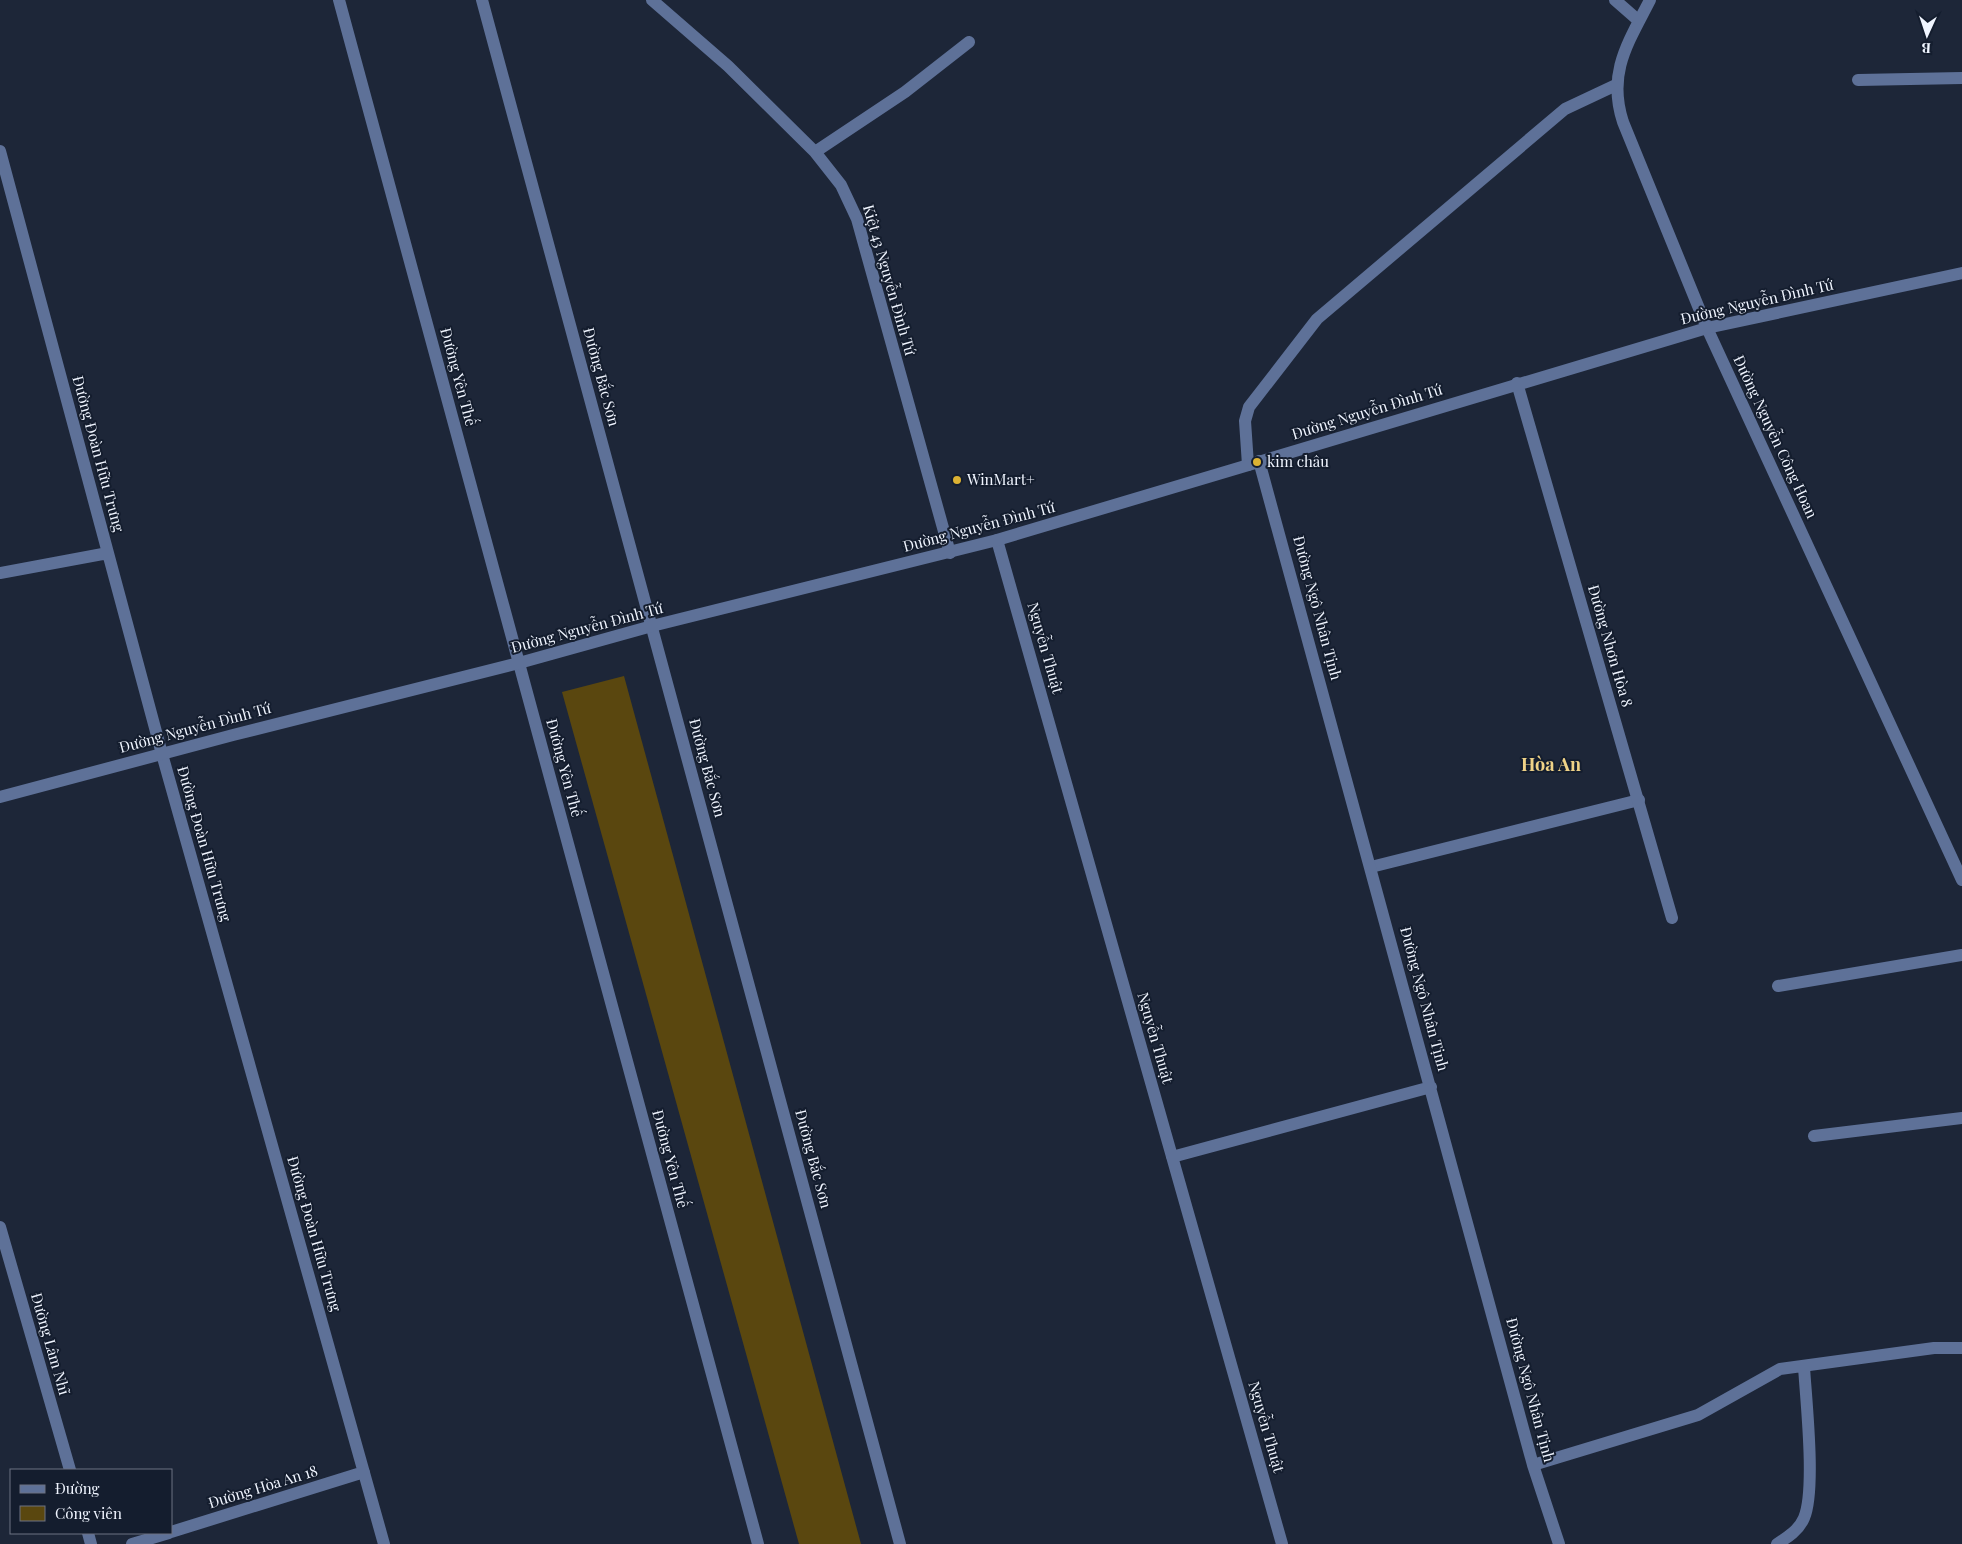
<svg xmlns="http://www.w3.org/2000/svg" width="1962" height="1544" font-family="'Playfair Display',serif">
<rect width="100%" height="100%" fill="#1d2638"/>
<path fill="#5a470f" d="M624 676 861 1544H799L562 692Z"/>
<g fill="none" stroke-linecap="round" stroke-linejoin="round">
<path stroke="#5e7198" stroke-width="12" d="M1371 867 1639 800"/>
<path stroke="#5e7198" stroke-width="12" d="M339 0 758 1544
M482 0 900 1544
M652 0 728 66 815 152 841 185 857 219 950 553
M1615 0 1639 21
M1650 0C1628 43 1607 73 1623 122L1707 328 1962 880
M1858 80 1962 78
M0 151 162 754 384 1544
M815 152 905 92 969 42
M1517 383 1672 918
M1259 461 1533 1465 1559 1544
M1248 465 1245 421 1249 407 1317 319 1565 109 1616 85
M997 540 1282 1544
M0 573 108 553
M1778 986 1962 955
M1814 1136 1962 1118
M1172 1157 1431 1087
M0 1227 70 1470
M1533 1465 1698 1415 1780 1369 1934 1348H1962
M171 1532 364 1472
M88 1533 91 1544
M132 1544 169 1533
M1777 1544C1788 1537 1799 1530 1804 1518 1816 1490 1806 1400 1804 1367"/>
<path stroke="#5e7198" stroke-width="12" d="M0 797 233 735 519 663 652 626 997 540 1707 328 1962 273"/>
</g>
<g fill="#dcb233" stroke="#141d2e" stroke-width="2">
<circle cx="1257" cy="462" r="5"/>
<circle cx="957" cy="480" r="5"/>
</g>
<g text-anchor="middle" stroke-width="4" stroke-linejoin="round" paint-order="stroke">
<g font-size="15" fill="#f0f5ff" stroke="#141d2e">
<text transform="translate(889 280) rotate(74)" y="5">Kiệt 43 Nguyễn Đình Tứ</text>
<text transform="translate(1757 302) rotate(-13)" y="5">Đường Nguyễn Đình Tứ</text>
<text transform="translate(458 377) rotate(75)" y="5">Đường Yên Thế</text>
<text transform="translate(601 377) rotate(75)" y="5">Đường Bắc Sơn</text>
<text transform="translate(1367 412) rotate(-17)" y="5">Đường Nguyễn Đình Tứ</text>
<text transform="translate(1775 437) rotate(65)" y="5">Đường Nguyễn Công Hoan</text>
<text transform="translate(98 454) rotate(75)" y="5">Đường Đoàn Hữu Trưng</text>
<text transform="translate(979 527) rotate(-15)" y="5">Đường Nguyễn Đình Tứ</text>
<text transform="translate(1317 608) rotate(75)" y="5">Đường Ngô Nhân Tịnh</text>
<text transform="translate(587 628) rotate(-15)" y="5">Đường Nguyễn Đình Tứ</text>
<text transform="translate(1610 646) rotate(74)" y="5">Đường Nhơn Hòa 8</text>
<text transform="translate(1045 648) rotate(74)" y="5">Nguyễn Thuật</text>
<text transform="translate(195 728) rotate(-15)" y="5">Đường Nguyễn Đình Tứ</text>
<text transform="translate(564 768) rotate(75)" y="5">Đường Yên Thế</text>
<text transform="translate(707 768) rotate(75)" y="5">Đường Bắc Sơn</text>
<text transform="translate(204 844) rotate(74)" y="5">Đường Đoàn Hữu Trưng</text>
<text transform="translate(1424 999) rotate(75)" y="5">Đường Ngô Nhân Tịnh</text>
<text transform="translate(1155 1038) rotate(74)" y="5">Nguyễn Thuật</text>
<text transform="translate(670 1159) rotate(75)" y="5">Đường Yên Thế</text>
<text transform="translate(813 1159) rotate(75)" y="5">Đường Bắc Sơn</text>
<text transform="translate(314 1234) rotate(74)" y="5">Đường Đoàn Hữu Trưng</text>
<text transform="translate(50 1344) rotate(74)" y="5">Đường Lâm Nhĩ</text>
<text transform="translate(1530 1390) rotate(75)" y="5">Đường Ngô Nhân Tịnh</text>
<text transform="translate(1266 1427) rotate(74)" y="5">Nguyễn Thuật</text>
<text transform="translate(263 1487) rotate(-17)" y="5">Đường Hòa An 18</text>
</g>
<g font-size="15" fill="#f0f5ff" stroke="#141d2e" text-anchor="start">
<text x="1267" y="467">kim châu</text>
<text x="967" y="485">WinMart+</text>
</g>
<g font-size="18" font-weight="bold" fill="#efd287" stroke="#141d2e">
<text x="1551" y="771">Hòa An</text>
</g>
</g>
<rect x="10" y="1469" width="162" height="65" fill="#141d2e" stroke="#6c7382"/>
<rect x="20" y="1485" width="25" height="8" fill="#5e7198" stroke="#6c7382"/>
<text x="55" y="1494" font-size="15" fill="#f0f5ff">Đường</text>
<rect x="20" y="1506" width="25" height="15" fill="#5a470f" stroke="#6c7382"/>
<text x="55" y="1519" font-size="15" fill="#f0f5ff">Công viên</text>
<g transform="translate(1927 35) rotate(183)" stroke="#141d2e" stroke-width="4" paint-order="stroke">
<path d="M0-4L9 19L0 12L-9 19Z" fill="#f0f5ff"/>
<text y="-8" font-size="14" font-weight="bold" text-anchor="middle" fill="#f0f5ff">B</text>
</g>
</svg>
